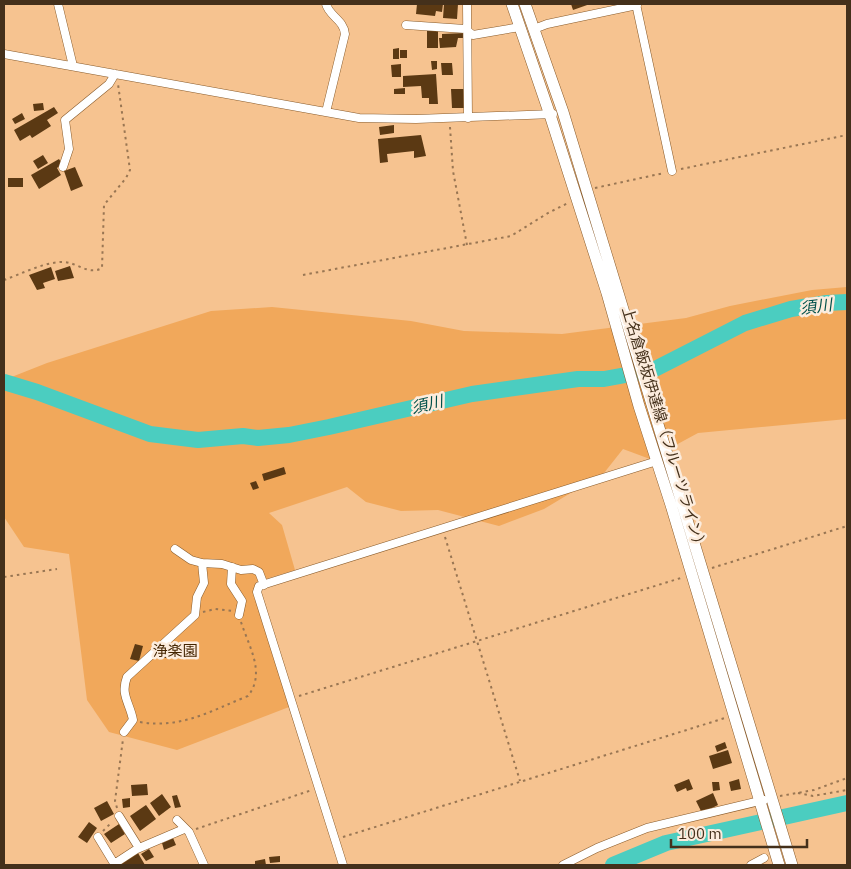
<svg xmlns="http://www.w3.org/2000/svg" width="851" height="869" font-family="'IBM Plex Sans','Noto Sans JP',sans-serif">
<rect width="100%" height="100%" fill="#f6c390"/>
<path fill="#f1a85b" d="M847 287V419L698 433 650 459 623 449 604 473 544 509 499 526 438 510 401 511 366 502 347 487 269 513 282 525 295 570 256 582 253 593 289 707 177 750 109 732 87 700 69 554 24 547 4 517V380L47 363 211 311 272 307 411 321 464 331 562 334 686 318 730 306 812 290Z"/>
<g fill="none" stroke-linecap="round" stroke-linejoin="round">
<path stroke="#4bcdc0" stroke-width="16" d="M4 382 37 392 150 434 198 440 243 436 258 438 289 435 329 427 472 394 578 379H604L653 370 745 323 791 309 827 303 847 302
M613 865 666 843 847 803"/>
</g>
<path fill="#5b3913" d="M417 4H443L442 12 436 11 435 16 416 14Z
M444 4H458L457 19 443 18Z
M571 4H590L573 10Z
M438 30V48H427V31Z
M464 33 465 38H458L456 47 440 48 439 38H442V34Z
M399 48V59H393V49Z
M400 50H407V58H400Z
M431 61H437V69L432 70Z
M441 63H452L453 75H442Z
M401 64V77H392L391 65Z
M436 74 438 104H429V98H422L421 86 403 87V76Z
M405 88V94H394V89Z
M451 89H464L465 108H452Z
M43 103 44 110 34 111 33 104Z
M54 107 58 113 47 120 51 126 32 138 30 135 20 141 14 130Z
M22 113 25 119 15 124 12 119Z
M394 125V133L380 135 379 127Z
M421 135 426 156 414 158V151L387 154 388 162 380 163 378 139Z
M43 155 48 163 38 169 33 161Z
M59 159 62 164 57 168 61 175 39 189 31 175Z
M75 167 83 186 71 191 64 171Z
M8 178H23V187H8Z
M70 266 74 278 58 281 55 271Z
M51 267 55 279 43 283 45 288 37 290 29 275Z
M284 467 286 474 264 481 262 474Z
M256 481 259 488 253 490 250 483Z
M135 644 143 646 139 661 130 659Z
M164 644 178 645V658H164Z
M725 742 727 748 717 752 715 746Z
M728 750 732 763 713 769 709 756Z
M689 779 693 789 687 791 686 788 677 792 674 785Z
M739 779 741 789 731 791 729 782Z
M712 782H719L720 790 713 791Z
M147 784 148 795 132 796 131 785Z
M713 793 718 805 702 813 696 801Z
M162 794 171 807 159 816 150 803Z
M177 795 181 807 175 808 172 796Z
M130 798V807L123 808 122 799Z
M107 801 114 814 101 821 94 808Z
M146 805 156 819 140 831 130 816Z
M89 822 97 828 87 843 78 837Z
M119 824 125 834 111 843 104 834Z
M173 838 176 845 164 850 162 843Z
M149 849 154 857 146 861 141 854Z
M138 853 145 865H118Z
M280 856V862L270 863 269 857Z
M265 859 266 865H255V861Z"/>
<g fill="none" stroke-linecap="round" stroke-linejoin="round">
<g stroke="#895b2a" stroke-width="9">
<path id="street" d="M58 4 73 66
M467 4 468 118
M636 4 672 171
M406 25 465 29 473 35 520 27
M534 29 547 24 637 5
M4 54 359 118 416 119 553 114
M326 112 345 34C344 20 329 16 326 4
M63 167 69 149 65 120 109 84 115 74
M175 549 191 560 202 563 222 564 241 570 253 569 259 572 264 585
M232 567 231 584 242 601 239 615
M124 732 133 720C130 703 120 695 127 677L195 615 197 597 204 583 202 563
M119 816 139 848
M177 820 189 832 204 865
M98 837 115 865
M114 864 137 849 184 829
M343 865 257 592 259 586 657 461
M563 865 597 848 647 828 764 800
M751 865 764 858"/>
</g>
<g stroke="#895b2a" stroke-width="12">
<path id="primary" d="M512 4 551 118 607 293 639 406 671 505 779 865
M525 4 563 112 792 865"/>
</g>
<path stroke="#997653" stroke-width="2" stroke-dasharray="2.5 4" stroke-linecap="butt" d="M450 127 453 171 467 245
M681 169 847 135
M595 188 664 173
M303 275 511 236 548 213 568 203
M4 280C21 274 42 263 61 262 76 261 88 276 102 268L104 205 126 178 130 170 118 84
M445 537 520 781
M712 568 847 526
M4 577 57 569
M203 612 215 609 233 611
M299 696 684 577
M140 722C182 729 210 711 248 696 266 673 249 647 241 622
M798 793 813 796 847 790
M780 796 814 790 847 778
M117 808 115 801 123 739
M196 829 312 790
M103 831 112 822
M343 837 725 718"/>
<use href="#street" stroke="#fff" stroke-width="8"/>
<use href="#primary" stroke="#fff" stroke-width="11"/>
</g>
<g text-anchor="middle" stroke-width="5" stroke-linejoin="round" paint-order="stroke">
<g font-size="15" fill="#44301b" stroke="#fcecdd">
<text transform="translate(664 429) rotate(73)" y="5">上名倉飯坂伊達線（フルーツライン）</text>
</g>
<g font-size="15" fill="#432400" stroke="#fcecdd">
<text x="175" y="656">浄楽園</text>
</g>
<g font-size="16" font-style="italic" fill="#00504a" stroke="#fcecdd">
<text transform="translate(816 306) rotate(-7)" y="6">須川</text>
<text transform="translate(427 404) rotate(-13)" y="6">須川</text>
</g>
</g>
<rect width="851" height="869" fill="none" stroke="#44301b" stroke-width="10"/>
<path d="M671 839v8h136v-8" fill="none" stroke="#44301b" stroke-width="2.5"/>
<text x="678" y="839" font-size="15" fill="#44301b" stroke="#fcecdd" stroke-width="4" paint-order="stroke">100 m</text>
</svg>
